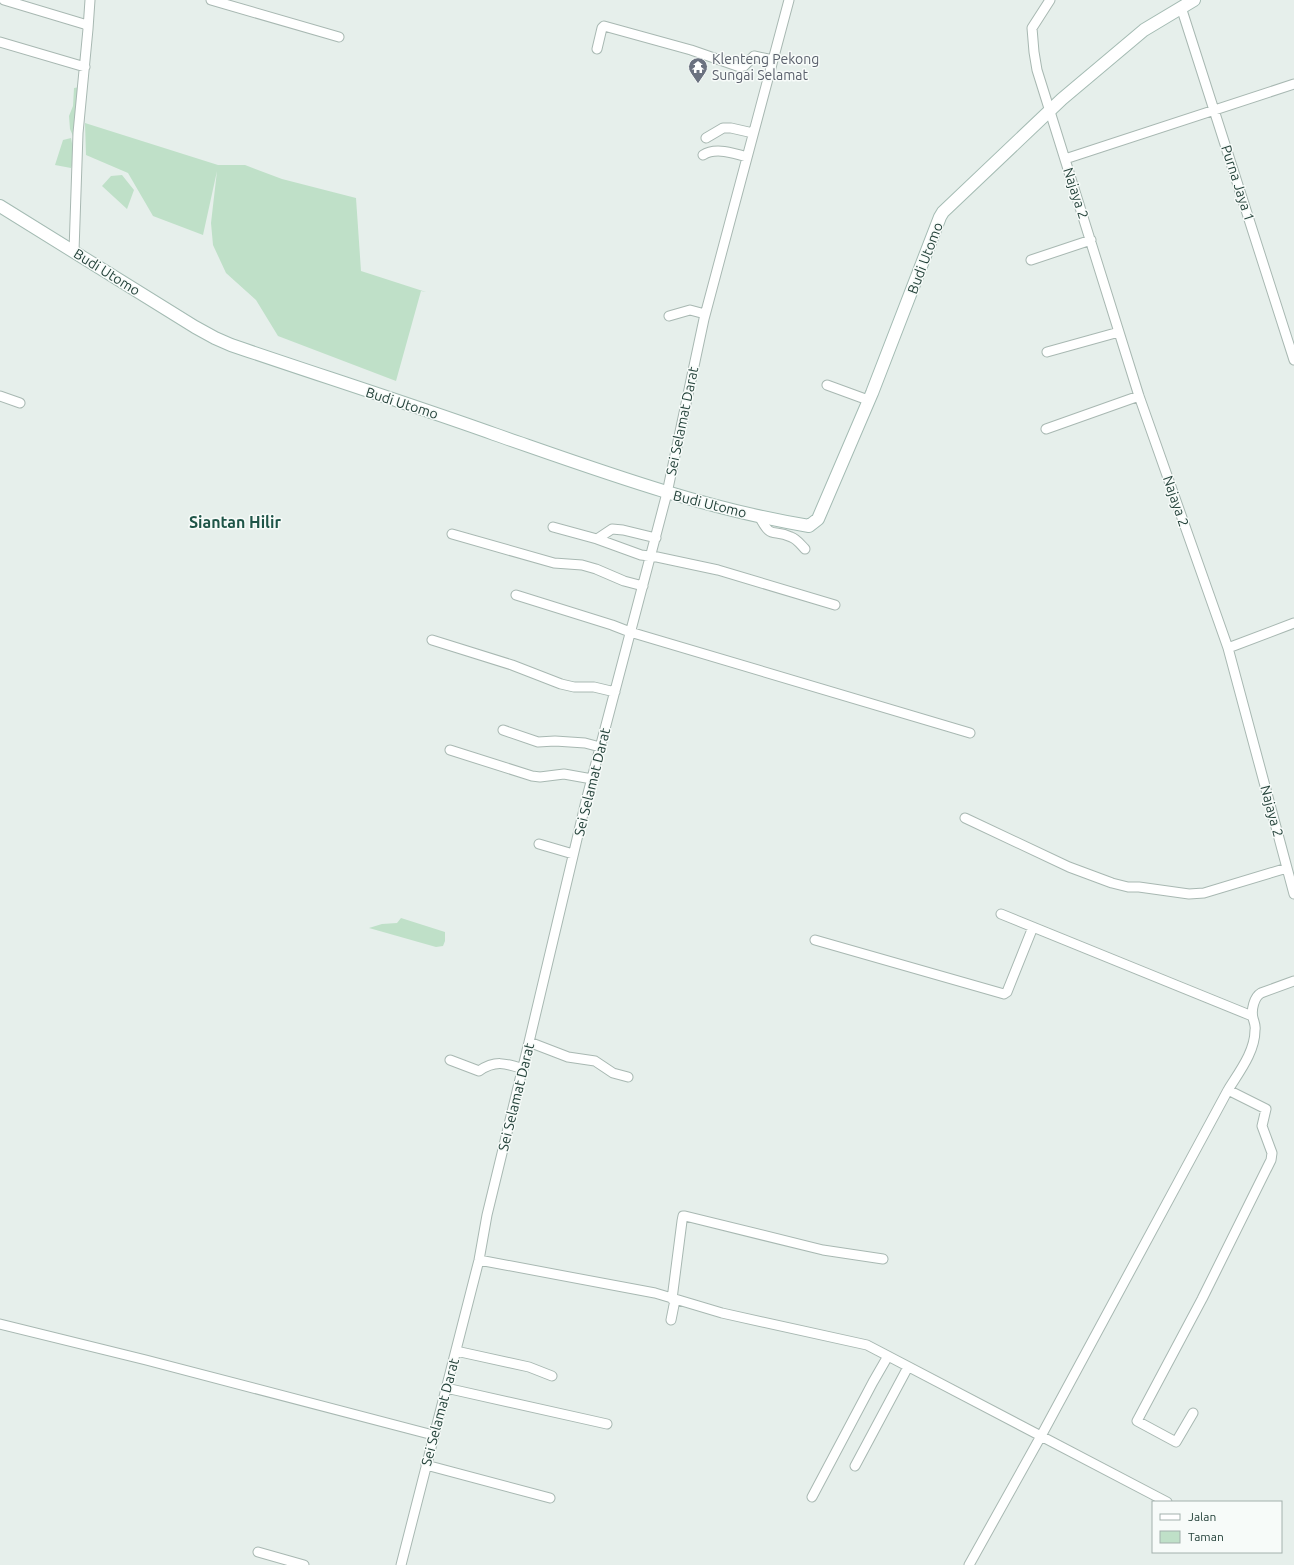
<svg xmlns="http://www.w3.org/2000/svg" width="1294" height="1565" font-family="Ubuntu,sans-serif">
<rect width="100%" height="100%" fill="#e6efeb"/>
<path fill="#bfe0c8" d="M80 87 75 141 70 129 69 116 73 106 74 88Z
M85 123 218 165H245L282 179 356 198 361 271 426 292 421 291 396 381 278 336 256 300 226 273 213 245 211 223 217 171 203 235 153 216 128 173 86 155Z
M71 138C73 149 76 157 71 168L55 165 63 140Z
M122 175 134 190 127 209 102 186 111 176Z
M401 918 445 932V941L443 946 436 947 369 928 382 924 397 923Z"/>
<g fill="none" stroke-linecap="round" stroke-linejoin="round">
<g stroke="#a8b8b2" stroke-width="11">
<path id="street" d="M4 0 84 24
M211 0 339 37
M1050 0 1032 28 1034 52 1037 70 1139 396 1228 648 1294 894
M1181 7 1294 360
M0 42 85 67
M597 49 602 28 604 26 691 50 740 67 744 66 754 56 773 60
M706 138 723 128H731L753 133
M703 155C715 147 734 153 747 157
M1065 159 1294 84
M74 251 78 133 88 29 90 0
M1031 260 1091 240
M669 316 690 310 705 314
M1047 352 1119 332
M827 385 868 400
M0 396 20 403
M1046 429 1139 396
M759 516C772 541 772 528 791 537 797 539 801 545 805 549
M553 527 597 539 641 555 657 557 718 570 835 605
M452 534 554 563 582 565 596 569 624 581 643 586
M597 539 612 529 623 530 656 538
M516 595 612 625 630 632 970 733
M432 640 512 665 561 684 574 687H594L615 692
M1228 648 1294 623
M503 730 538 742 555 741 585 743 600 747
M450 750 532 776 540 777 564 774 592 779
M965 818 1069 867 1112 883 1128 887H1139L1189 894 1204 893 1287 868
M539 844 573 854
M1001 914 1252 1016
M815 940 1004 994 1007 992 1033 927
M529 1042 568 1057 595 1061 613 1073 628 1077
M450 1060 479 1071C495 1060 505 1063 523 1069
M479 1260 655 1293 722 1313 867 1345 1167 1502
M672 1299 682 1221 683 1216H685L823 1250 883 1259
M671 1320 675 1300
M0 1324 146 1360 433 1435
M456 1351 529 1367 552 1376
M446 1388 607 1424
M1193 1413 1176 1442 1137 1421 1202 1299 1271 1160 1272 1153 1262 1126 1266 1109 1228 1090
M426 1465 550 1498
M855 1466 908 1367
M812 1497 873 1382 888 1356
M258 1552 304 1565
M401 1565 479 1260 487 1215 529 1042 586 801 667 493 704 319 789 0
M969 1565 1041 1436 1228 1090C1239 1072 1255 1052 1255 1030 1256 1026 1254 1022 1253 1018 1251 1010 1254 997 1261 993L1294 981"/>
</g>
<g stroke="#a4bbb3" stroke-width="14">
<path id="secondary" d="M0 206 195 327 215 338 231 345C319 375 407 403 494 434 598 470 700 508 809 526L818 519 872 393 940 217 943 212 1062 99 1144 30 1194 0"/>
</g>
<use href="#street" stroke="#fff" stroke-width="9"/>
<use href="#secondary" stroke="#fff" stroke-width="12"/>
</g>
<defs>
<g id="temple-pin" transform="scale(1)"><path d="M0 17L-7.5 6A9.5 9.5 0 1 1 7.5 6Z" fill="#6b7280" stroke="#f7fbf9"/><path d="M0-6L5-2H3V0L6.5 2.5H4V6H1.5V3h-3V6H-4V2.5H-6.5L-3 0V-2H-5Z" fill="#fff"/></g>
</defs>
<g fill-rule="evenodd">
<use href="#temple-pin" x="698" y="67"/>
</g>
<g text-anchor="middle" stroke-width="3" stroke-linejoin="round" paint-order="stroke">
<g font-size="14" fill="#5b616d" stroke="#f7fbf9" text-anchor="start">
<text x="712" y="64">Klenteng Pekong<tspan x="712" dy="16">Sungai Selamat</tspan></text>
</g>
<g font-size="14" fill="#24423a" stroke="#f7fbf9">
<text transform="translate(1238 183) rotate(72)" y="5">Purna Jaya 1</text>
<text transform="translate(1076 193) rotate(72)" y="5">Najaya 2</text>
<text transform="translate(925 258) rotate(-69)" y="5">Budi Utomo</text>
<text transform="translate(107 272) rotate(32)" y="5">Budi Utomo</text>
<text transform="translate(402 403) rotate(18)" y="5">Budi Utomo</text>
<text transform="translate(682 421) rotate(-78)" y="5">Sei Selamat Darat</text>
<text transform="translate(1176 501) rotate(71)" y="5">Najaya 2</text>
<text transform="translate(710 504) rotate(14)" y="5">Budi Utomo</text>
<text transform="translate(592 782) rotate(-76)" y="5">Sei Selamat Darat</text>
<text transform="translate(1272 811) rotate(75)" y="5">Najaya 2</text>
<text transform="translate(516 1097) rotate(-76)" y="5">Sei Selamat Darat</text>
<text transform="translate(440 1412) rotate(-75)" y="5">Sei Selamat Darat</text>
</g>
<g font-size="16" font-weight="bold" fill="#1f5548" stroke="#f7fbf9">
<text x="235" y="528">Siantan Hilir</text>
</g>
</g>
<rect x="1152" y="1501" width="130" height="52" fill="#f7fbf9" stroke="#a3b1ad"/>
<rect x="1160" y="1514" width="20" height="6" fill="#ffffff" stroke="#a3b1ad"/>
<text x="1188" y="1521" font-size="12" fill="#24423a">Jalan</text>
<rect x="1160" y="1531" width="20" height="12" fill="#bfe0c8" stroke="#a3b1ad"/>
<text x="1188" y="1541" font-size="12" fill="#24423a">Taman</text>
</svg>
